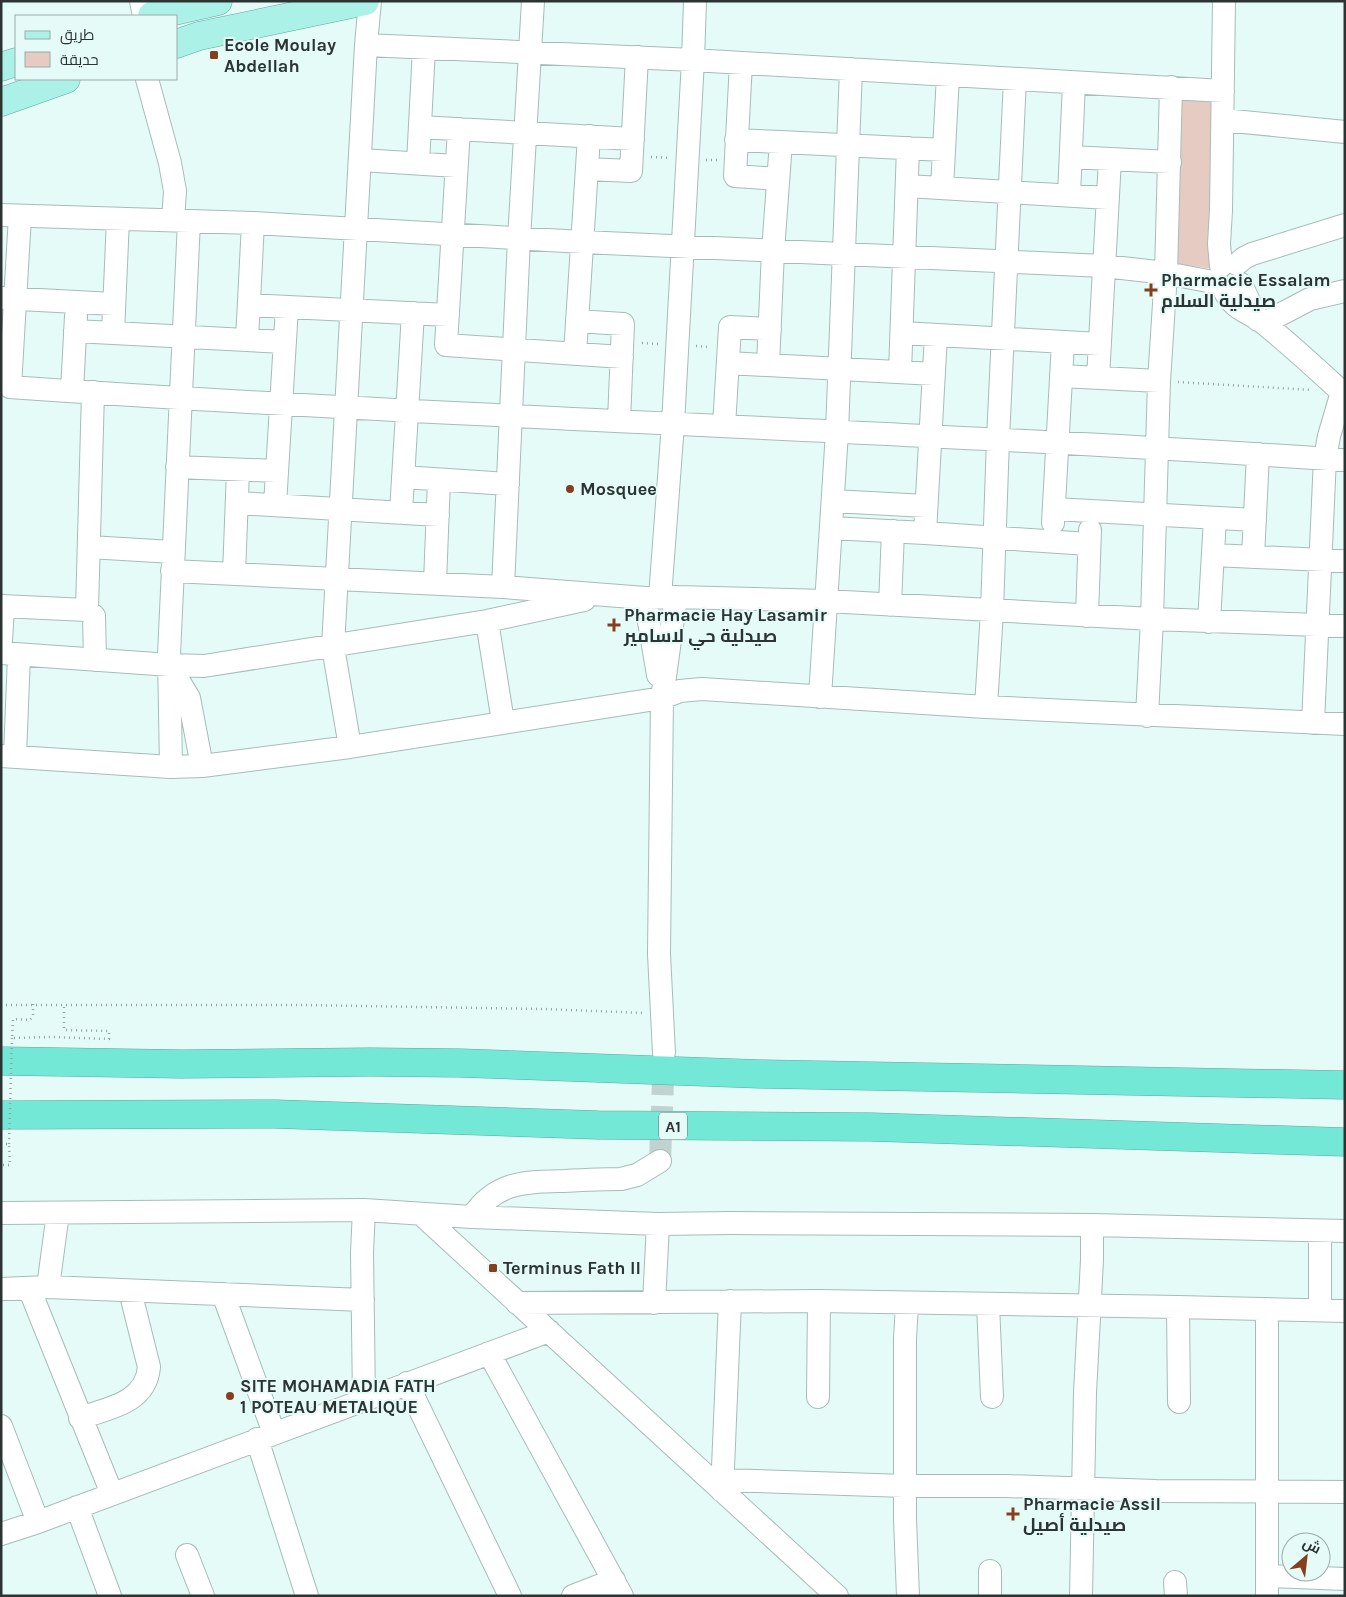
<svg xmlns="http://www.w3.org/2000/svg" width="1346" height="1597" font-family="Karla,Cairo,sans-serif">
<rect width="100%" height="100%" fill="#e5fbf7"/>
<path fill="#e5cbc1" d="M1176 98 1215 101 1222 270 1168 263Z"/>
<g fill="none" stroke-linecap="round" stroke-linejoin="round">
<path stroke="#c0d3d0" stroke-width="22" stroke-dasharray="22 11" stroke-linecap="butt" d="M660 1161 664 1054"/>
<g stroke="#a7bcb8" stroke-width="24">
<path id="minor" d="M141 1 144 16
M366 45 693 60 1223 91
M741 63 735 176 778 179
M147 79 170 163 175 191 173 220
M1223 120 1345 132
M420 127 633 139
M459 129 446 345 622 357
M736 140 781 142
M1071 157 1170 162
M361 160 456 166
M418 163 424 48
M587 169 631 171 637 57
M907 186 1108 198
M942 188 948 75
M1069 195 1074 83
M1 215 253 223 583 242 1104 266 1166 273 1218 283
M20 216 10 387C454 418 900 430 1345 460
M1237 264 1244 258 1252 254 1345 225
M1221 266 1219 244 1221 210 1224 1
M1241 284 1258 320
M1223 288C1235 313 1248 310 1266 325 1293 347 1319 371 1345 395
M1 298 114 304
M249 305 448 315
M577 321 623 324 619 421
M1264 323 1310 299 1345 291
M75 331 285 342
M113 333 118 219
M902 333 1100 344
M936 335 925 533 1089 544
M247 340 253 223
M575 354 589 136
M728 363 934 374
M768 365 773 251 781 142 944 150
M900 372 908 148
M1061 376 1159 381
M1098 378 1110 159
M72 391 76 316
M93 392 87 610 94 616 95 660
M724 426 730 327 770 329
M177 467 277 471
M403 477 508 484
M833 501 926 506
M237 503 438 515
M275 505 287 307
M1054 509 1255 520
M401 512 413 313
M1053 523 1063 342
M831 528 925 533
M89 547 173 552
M1213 555 1345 561
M1253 557 1258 454
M172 571 503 587 645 598 676 597 826 601 1152 619 1345 626
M234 574 238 470
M435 583 439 480
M503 587 519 239 533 1
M660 597 673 424 693 60 695 1
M645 598 658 675
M890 605 893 531
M1 606 87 610
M1087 616 1090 530
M487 621 503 722
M1209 622 1215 518
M1 641 3 606
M1 653 170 665 204 666 487 621 584 600
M170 666 189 698 202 766
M820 697 837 432 851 69
M986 707 992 611 998 439 1015 79
M1147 716 1152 619 1159 381 1166 273 1171 87
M1313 723 1325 458 1329 436 1342 392
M350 747 333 647 366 45 370 1
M1 756 171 767 202 766 350 747 662 698 680 691 702 689 986 707 1345 724
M15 756 19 655
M171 767 169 655 189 221
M664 1053 659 954 662 698 676 597
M364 1210 362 1252 364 1399
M1 1213 364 1210 472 1217 658 1224 731 1223 1092 1225 1345 1231
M421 1214 837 1596
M472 1217C496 1181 525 1182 564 1181 583 1180 602 1179 621 1179L637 1175 660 1161
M1320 1231V1310
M48 1287 58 1213
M29 1288 112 1494
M1 1289 48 1287 363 1300
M223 1294 274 1433
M517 1303 819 1301 1178 1307 1345 1311
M654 1303 658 1224
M907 1304 905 1339V1519L908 1596
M988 1305 992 1397
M1178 1307 1179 1402
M489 1353 622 1596
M407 1383 510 1596
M818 1397 819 1301
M80 1418C109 1408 146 1403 149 1367L130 1291
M1 1426 38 1522
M257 1439 307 1596
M723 1480 905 1486H1006L1156 1491 1345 1492
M722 1491 730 1301
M77 1507 110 1596
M1 1534 38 1522 549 1331
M187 1555 203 1596
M990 1571V1596
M1267 1576 1345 1579
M1175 1582 1176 1596
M573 1596 614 1580
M1081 1596 1085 1393 1092 1260V1225
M1267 1596V1309"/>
</g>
<g stroke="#5ba99e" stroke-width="29">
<path id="major" d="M152 16 218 1
M176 44 199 36 365 1
M1 67 16 62
M1 102 66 79"/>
</g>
<g stroke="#5ba99e" stroke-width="29">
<path id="highway" d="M1 1061 182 1064 370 1062 460 1063 760 1074 1345 1085
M1 1115 275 1114 598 1125 871 1127 1345 1142"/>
</g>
<path stroke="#93a3a0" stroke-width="2.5" stroke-dasharray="1 4" stroke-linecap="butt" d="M651 157 670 158
M706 160H718
M642 343 658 344
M696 346 711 347
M1178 382 1312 390
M33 1004V1016L30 1020 13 1019 12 1038 52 1037 109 1039V1031L64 1030V1005
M1 1005H302L543 1009 645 1013
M1 1144H9L10 1165H1"/>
<use href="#minor" stroke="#fff" stroke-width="22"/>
<use href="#major" stroke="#acf1e7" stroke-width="28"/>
<use href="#highway" stroke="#74e8d7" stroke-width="28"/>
<path stroke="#93a3a0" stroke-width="2.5" stroke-dasharray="1 4" stroke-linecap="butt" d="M9 1144 12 1038"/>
</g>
<g fill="#853e1e" stroke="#e5fbf7" stroke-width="2">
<rect x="209" y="50" width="10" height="10" rx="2.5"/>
<path d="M1148.5 282.5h5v5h5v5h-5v5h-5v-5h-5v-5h5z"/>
<circle cx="570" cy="489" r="5"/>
<path d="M611.5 617.5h5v5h5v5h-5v5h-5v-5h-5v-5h5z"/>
<rect x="488" y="1263" width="10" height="10" rx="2.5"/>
<circle cx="230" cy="1396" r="5"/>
<path d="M1010.5 1506.5h5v5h5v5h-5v5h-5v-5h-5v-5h5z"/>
</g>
<g text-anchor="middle" stroke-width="4" stroke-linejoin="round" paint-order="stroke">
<rect fill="#e5fbf7" stroke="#64706e" stroke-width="1" x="659" y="1112.5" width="28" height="27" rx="4"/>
<g font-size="16" font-weight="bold" fill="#2c3433">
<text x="673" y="1132">A1</text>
</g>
<g font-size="18" font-weight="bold" fill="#2c3433" stroke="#e5fbf7" text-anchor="start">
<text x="224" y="51">Ecole Moulay<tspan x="224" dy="21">Abdellah</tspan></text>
<text x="1161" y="286">Pharmacie Essalam<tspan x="1161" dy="21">صيدلية السلام</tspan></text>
<text x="580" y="495">Mosquee</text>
<text x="624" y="621">Pharmacie Hay Lasamir<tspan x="624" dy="21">صيدلية حي لاسامير</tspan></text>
<text x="503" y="1274">Terminus Fath II</text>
<text x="240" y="1392">SITE MOHAMADIA FATH<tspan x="240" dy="21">1 POTEAU METALIQUE</tspan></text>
<text x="1023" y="1510">Pharmacie Assil<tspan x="1023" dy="21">صيدلية أصيل</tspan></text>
</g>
</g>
<rect width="1346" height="1597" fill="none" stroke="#2c3433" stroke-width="5"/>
<rect x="15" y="15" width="162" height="65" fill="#e5fbf7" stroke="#9baba9"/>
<rect x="25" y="31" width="25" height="8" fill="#acf1e7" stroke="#9baba9"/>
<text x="60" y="40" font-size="15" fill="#2c3433">طريق</text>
<rect x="25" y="52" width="25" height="15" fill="#e5cbc1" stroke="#9baba9"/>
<text x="60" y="65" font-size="15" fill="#2c3433">حديقة</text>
<g transform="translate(1306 1557) rotate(28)"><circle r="24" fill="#e5fbf7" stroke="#9baba9"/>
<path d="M0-4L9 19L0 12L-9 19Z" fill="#853e1e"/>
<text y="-8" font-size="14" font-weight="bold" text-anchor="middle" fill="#2c3433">ش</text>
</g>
</svg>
